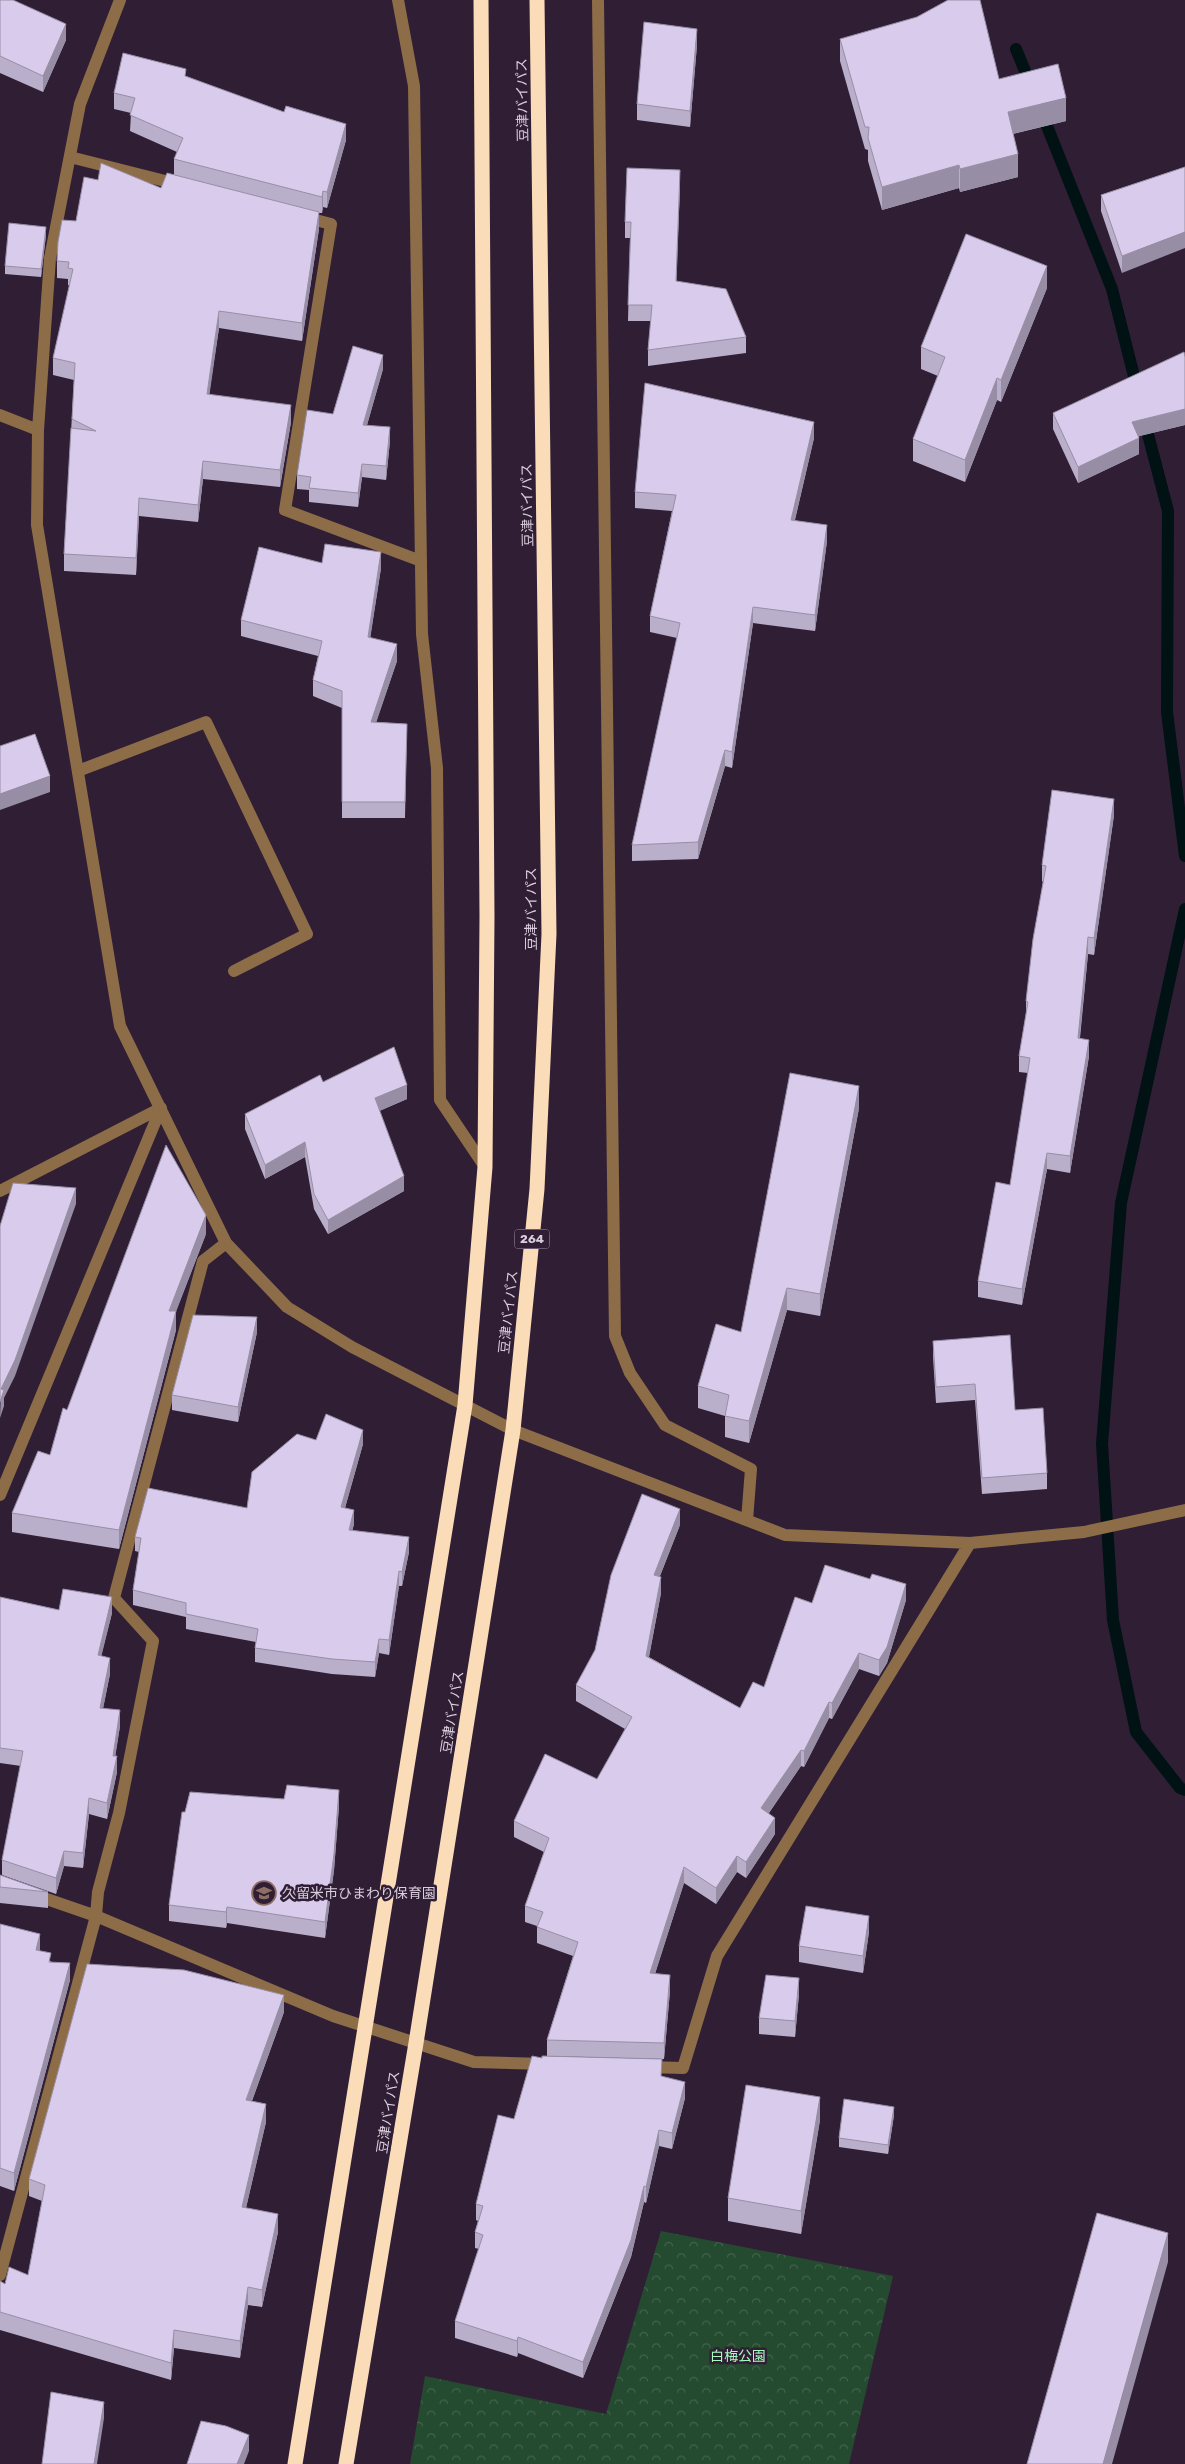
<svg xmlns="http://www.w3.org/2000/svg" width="1185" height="2464" font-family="Rubik,'Noto Sans JP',sans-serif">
<defs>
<pattern id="forest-crowns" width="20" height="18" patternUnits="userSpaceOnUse" patternTransform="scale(1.25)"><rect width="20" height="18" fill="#244a30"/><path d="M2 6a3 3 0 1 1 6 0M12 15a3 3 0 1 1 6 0" fill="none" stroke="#43634e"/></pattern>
</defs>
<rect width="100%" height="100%" fill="#301e35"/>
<path fill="url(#forest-crowns)" d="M661 2231 893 2276 849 2464H410L425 2376 606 2414Z"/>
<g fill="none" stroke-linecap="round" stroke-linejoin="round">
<path stroke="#001213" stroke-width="12" d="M1016 49 1032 88
M1041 111 1112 289 1138 392
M1144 419 1168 511 1167 712 1185 856
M1185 909 1121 1203 1102 1444 1113 1620 1136 1732 1180 1788 1185 1790"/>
<path stroke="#8c6d48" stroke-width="12" d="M120 0 80 104 50 258 38 430 37 525 120 1026 226 1243 287 1307 352 1347 513 1430 785 1535 970 1543 1084 1532 1185 1510
M398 0 414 86 422 634 437 768 440 1100 485 1167
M598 0 615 1336 630 1373 665 1425 751 1469 747 1520
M70 157 181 185
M304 217 331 224 285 510 421 561
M0 415 38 430
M78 771 206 722 307 934 234 971
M0 1191 161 1108
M0 1495 161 1108
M0 1883 96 1916 333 2016 474 2062 547 2064
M647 2067 683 2068 717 1956 970 1543
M0 2275 96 1916 98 1892 119 1813 153 1641 114 1598 203 1261 226 1243"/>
<path stroke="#fbdcb8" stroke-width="15" d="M295 2464 465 1405 485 1167 487 917 481 0
M346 2464 416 2043 513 1430 537 1189 549 934 537 0"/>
</g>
<path fill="#baafcb" d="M0 0 66 40 43 92 0 73Z
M840 39 999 79 1066 121 1013 134 1018 177 960 192 959 188 882 210 868 161V150L865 149 840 61Z
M697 45 690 127 637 120V104Z
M186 76 346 140 327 208 323 207 322 213H319V229L302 341 219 328 209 394 291 422 280 487 203 479 198 522 139 516 136 575 64 571V554L74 380 53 375V358L70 286 68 285V279L57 278V261L98 180 161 188 174 174V159L177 152 130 131 131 113 114 109V93Z
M1185 167 1122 273 1101 211V195Z
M680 186 676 281 746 337V353L648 366V350L651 321H628L630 238H625V222Z
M46 235 41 277 5 274V266Z
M1047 288 1001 402 997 400 965 482 913 461V439L938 376 921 369V347Z
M1185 357V425L1139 436V454L1078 483 1053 429V413Z
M383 369 367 425 390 441 386 480 362 477 358 507 309 502V490L297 489V475L333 414Z
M814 438 795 520 827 541 815 631 753 623 732 768 725 766 698 859 632 861V845L677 638 650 632V616L672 511 635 508V492Z
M322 563 381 568 370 638 397 661 376 722 407 724 405 818H342V708L313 696V680L318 656 241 636V620Z
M1114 815 1094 955 1088 954 1080 1038 1089 1056 1070 1173 1047 1169 1022 1305 978 1297V1281L1010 1185 1028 1073 1019 1072V1056L1026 1014V1001L1043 882 1042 881V865Z
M323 1082 407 1099 379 1111 404 1191 328 1234 314 1209 305 1157 265 1179 245 1129V1114Z
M859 1108 820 1316 787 1310 749 1443 725 1437V1416L698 1408V1386L741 1332Z
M206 1234 176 1311V1330L119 1549 12 1532V1513L50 1455 67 1410Z
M257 1332 238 1422 172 1410V1395Z
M933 1341 1015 1410 1047 1473V1489L982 1494 975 1400 936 1403 933 1357Z
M316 1440 363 1444 345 1508 354 1524 352 1531 409 1552 402 1586H399L389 1655 379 1653 375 1677 332 1674 255 1662V1648L256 1642 186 1629V1617L133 1605V1590L139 1552 135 1551V1537L247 1508Z
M680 1525 660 1576 661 1593 649 1657 740 1708 764 1687 812 1603 906 1600 887 1663 879 1676 859 1669 832 1719 829 1718 804 1767 801 1766 769 1813 775 1834 746 1878 737 1872 716 1904 684 1883 655 1974 670 1991 664 2059 547 2056V2040L573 1956 537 1943V1926L525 1922V1906L544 1852 514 1837V1821L597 1779 625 1729 576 1701V1685Z
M0 1597 59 1610 112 1613 101 1656 110 1674 103 1708 120 1726 115 1756 117 1772 107 1819 89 1814 83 1868 64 1866 56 1894 2 1875V1860L21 1766 0 1763Z
M339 1806 334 1870 325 1938 227 1923 226 1928 169 1921V1905L185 1812Z
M0 1875 48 1892V1908L0 1903Z
M0 1924 40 1951 70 1980 14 2191 0 2186Z
M869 1932 863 1973 799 1962V1946Z
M799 1994 795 2037 759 2034V2018Z
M284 2012 252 2101 266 2122 246 2208 278 2232 262 2307 248 2305 240 2358 174 2348 171 2380 0 2330V2281L5 2284 28 2275 42 2201 29 2196V2179Z
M542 2058 662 2076 685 2098 672 2149 659 2146 646 2203 644 2202 631 2257 583 2378 518 2353 517 2357 455 2338V2321L479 2249 475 2248V2232L478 2221 476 2220V2204Z
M894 2115 888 2154 839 2147V2138Z
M820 2120 801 2234 728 2221V2198Z"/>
<path fill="#978ea5" d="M66 24V40L43 92V76Z
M697 29V45L690 127V111Z
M1066 98V121L1008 135V112Z
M346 124V140L327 208V192Z
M1018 154V177L960 192V169Z
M959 165V188L882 210V187Z
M680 170V186L676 297V281Z
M323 191V207L322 213V197Z
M319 212V229L302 341V323Z
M46 227V235L41 277V269Z
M1185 232V248L1122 273V256Z
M1047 266V288L1001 402V380Z
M219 311V328L207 412V394Z
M383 355V369L363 439V425Z
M997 378V400L965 482V460Z
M291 405V422L280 487V470Z
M1185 409V425L1132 438V422Z
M814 422V438L791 536V520Z
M390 427V441L386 480V466Z
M1139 438V454L1078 483V467Z
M203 461V479L198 522V505Z
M362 464V477L358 507V493Z
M139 498V516L136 575V558Z
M827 525V541L815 631V615Z
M381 552V568L368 653V637Z
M753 607V623L732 768V752Z
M397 644V661L371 738V722Z
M725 750V766L698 859V842Z
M50 776V792L0 810V794Z
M1114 799V815L1094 955V938Z
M1088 937V954L1078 1054V1038Z
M1089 1040V1056L1070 1173V1156Z
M407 1085V1099L375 1113V1098Z
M859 1086V1108L820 1316V1294Z
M305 1142V1157L265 1179V1165Z
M1047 1153V1169L1022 1305V1289Z
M404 1176V1191L328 1234V1220Z
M76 1188V1204L15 1376 4 1398V1406L0 1418 1 1389Z
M206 1215V1234L169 1330V1311Z
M787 1288V1310L749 1443V1421Z
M176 1311V1330L119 1549V1530Z
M257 1317V1332L238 1422V1407Z
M363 1430V1444L341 1522V1507Z
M680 1509V1525L654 1591V1575Z
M354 1510V1524L349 1545V1530Z
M409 1537V1552L402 1586V1572Z
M399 1571V1586L389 1655V1640Z
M661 1577V1593L646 1672V1656Z
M906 1584V1600L887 1663 879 1676V1660Z
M112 1597V1613L98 1670V1655Z
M379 1639V1653L375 1677V1662Z
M859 1653V1669L832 1719V1703Z
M110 1658V1674L100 1724V1708Z
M829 1702V1718L804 1767V1751Z
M120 1710V1726L113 1772V1756Z
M801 1750V1766L761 1824V1808Z
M117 1756V1772L107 1819V1803Z
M339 1790V1806L334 1870 325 1938V1922Z
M89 1798V1814L83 1868V1853Z
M775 1818V1834L746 1878V1862Z
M64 1851V1866L56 1894V1878Z
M737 1856V1872L716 1904V1888Z
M684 1867V1883L650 1989V1973Z
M227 1907V1923L226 1928V1912Z
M869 1916V1932L863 1973V1956Z
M40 1934V1951L36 1950Z
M70 1963V1980L14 2191V2173Z
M670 1975V1991L664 2059V2043Z
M799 1978V1994L795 2037V2021Z
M284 1995V2012L246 2117V2100Z
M685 2082V2098L672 2149V2133Z
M820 2097V2120L801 2234V2211Z
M266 2104V2122L242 2225V2207Z
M894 2107V2115L888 2154V2145Z
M659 2130V2146L646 2203V2187Z
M644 2186V2202L631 2257 583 2378V2362Z
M278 2214V2232L262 2307V2290Z
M1168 2233V2262L1112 2464H1103Z
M248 2287V2305L240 2358V2341Z
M174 2330V2348L171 2380V2363Z
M518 2337V2353L517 2357V2341Z
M104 2402V2418L97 2464H94Z
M249 2435V2451L244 2464H237Z"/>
<path fill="#d8cbec" stroke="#978ea5" d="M0 0H13L66 24 43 76 0 56Z
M948 0H980L999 79 1058 64 1066 98 1008 112 1018 154 960 169 959 165 882 187 868 138 869 127H865L840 39 917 17Z
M644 22 697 29 690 111 637 104Z
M123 53 186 69 185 76 284 112 286 106 346 124 327 192 323 191 322 197 174 159 183 138 130 115 135 98 114 93Z
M101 163 161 188 167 173 319 212 302 323 219 311 207 394 291 405 280 470 203 461 198 505 139 498 136 558 64 554 71 428 96 431 72 419 75 363 53 358 73 269 68 268 69 262 57 261 58 242 62 220 76 221 84 177 98 180Z
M1185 167V232L1122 256 1101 195Z
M627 168 680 170 676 281 726 289 746 337 648 350 652 305H628L631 222H625Z
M9 223 46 227 41 269 5 266Z
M966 234 1047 266 1001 380 997 378 965 460 913 439 945 357 921 347Z
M353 346 383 355 363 425 390 427 386 466 362 464 358 493 309 488 311 477 297 475 307 410 333 414Z
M1184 352 1185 357V409L1132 422 1139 438 1078 467 1053 413Z
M645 383 814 422 791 520 827 525 815 615 753 607 732 752 725 750 698 842 632 845 680 623 650 616 676 495 635 492Z
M325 544 381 552 368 637 397 644 371 722 407 724 405 802H342V691L313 680 322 641 241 620 259 547 322 563Z
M35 734 50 776 0 794V746Z
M1052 790 1114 799 1094 938 1088 937 1078 1038 1089 1040 1070 1156 1047 1153 1022 1289 978 1281 996 1182 1010 1185 1030 1058 1019 1056 1028 1002 1026 1001 1033 939 1046 866 1042 865Z
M394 1047 407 1085 375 1098 404 1176 328 1220 314 1194 305 1142 265 1165 245 1114 320 1075 323 1082Z
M790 1073 859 1086 820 1294 787 1288 749 1421 725 1416 729 1395 698 1386 716 1324 741 1332Z
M166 1145 206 1215 169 1311H176L119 1530 12 1513 38 1451 50 1455 63 1408 67 1410Z
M13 1183 76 1188 15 1360 1 1389 4 1390 0 1402V1226Z
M193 1315 257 1317 238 1407 172 1395Z
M1010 1335 1015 1410 1043 1408 1047 1473 982 1478 975 1384 936 1387 933 1341Z
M326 1414 363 1430 341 1507 354 1510 349 1530 409 1537 402 1572 399 1571 389 1640 379 1639 375 1662 332 1659 255 1648 258 1629 186 1614V1603L133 1590 141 1538 135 1537 148 1488 247 1508 252 1472 297 1434 316 1440Z
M642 1494 680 1509 654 1575 661 1577 646 1656 740 1708 753 1682 764 1687 795 1597 812 1603 825 1565 870 1579 872 1574 906 1584 887 1647 879 1660 859 1653 832 1703 829 1702 804 1751 801 1750 761 1808 775 1818 746 1862 737 1856 716 1888 684 1867 650 1973 670 1975 664 2043 547 2040 578 1942 537 1927 543 1912 525 1906 549 1838 514 1821 545 1754 597 1779 632 1717 576 1685 595 1650 611 1575Z
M63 1589 112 1597 98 1655 110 1658 100 1708 120 1710 113 1756H117L107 1803 89 1798 83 1853 64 1851 56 1878 2 1860 23 1751 0 1748V1597L59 1610Z
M287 1785 339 1790 334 1854 325 1922 227 1907 226 1912 169 1905 182 1812H185L190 1792 284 1799Z
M0 1875 48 1892 0 1887Z
M806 1906 869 1916 863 1956 799 1946Z
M0 1924 40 1934 36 1950 51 1953 49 1962 70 1963 14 2173 0 2168Z
M87 1964 184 1970 284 1995 246 2100 266 2104 242 2207 278 2214 262 2290 248 2287 240 2341 174 2330 171 2363 0 2312V2281L5 2284 9 2267 28 2275 45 2185 29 2179Z
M766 1975 799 1978 795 2021 759 2018Z
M532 2056 542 2058V2056L662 2059 661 2076 685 2082 672 2133 659 2130 646 2187 644 2186 631 2240 583 2362 518 2337 517 2341 455 2321 483 2235 475 2232 483 2206 476 2204 498 2115 514 2119Z
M746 2085 820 2097 801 2211 728 2198Z
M844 2099 894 2107 888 2145 839 2138Z
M1097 2213 1168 2233 1103 2464H1027Z
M51 2392 104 2402 94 2464H42Z
M201 2421 226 2426 249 2435 237 2464H187Z"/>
<defs>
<g id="school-ring" transform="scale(1.25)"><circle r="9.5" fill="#301e35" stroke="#8d6e63" stroke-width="1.5"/><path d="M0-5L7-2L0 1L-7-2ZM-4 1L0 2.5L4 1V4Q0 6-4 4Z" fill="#8d6e63"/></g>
</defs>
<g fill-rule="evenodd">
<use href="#school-ring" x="264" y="1893"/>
</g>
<g text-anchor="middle" stroke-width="5" stroke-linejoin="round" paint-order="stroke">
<rect fill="#301e35" stroke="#a799ab" stroke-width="1" x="514.5" y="1229.5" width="35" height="19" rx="4"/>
<g font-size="12" font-weight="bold" fill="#dacedd">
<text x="532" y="1243">264</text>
</g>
<g font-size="14" fill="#dacedd" stroke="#301e35">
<text transform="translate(522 100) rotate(-91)" y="5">豆津バイパス</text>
<text transform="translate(527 505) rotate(-91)" y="5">豆津バイパス</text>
<text transform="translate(531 909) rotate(-90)" y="5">豆津バイパス</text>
<text transform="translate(508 1312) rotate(-84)" y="5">豆津バイパス</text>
<text transform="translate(452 1712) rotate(-81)" y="5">豆津バイパス</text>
<text transform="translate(388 2112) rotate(-81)" y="5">豆津バイパス</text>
</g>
<g font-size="14" fill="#dacedd" stroke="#301e35" text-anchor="start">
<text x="282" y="1898">久留米市ひまわり保育園</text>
</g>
<g font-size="14" fill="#a8fbbf" stroke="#301e35">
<text x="738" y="2361">白梅公園</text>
</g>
</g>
</svg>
